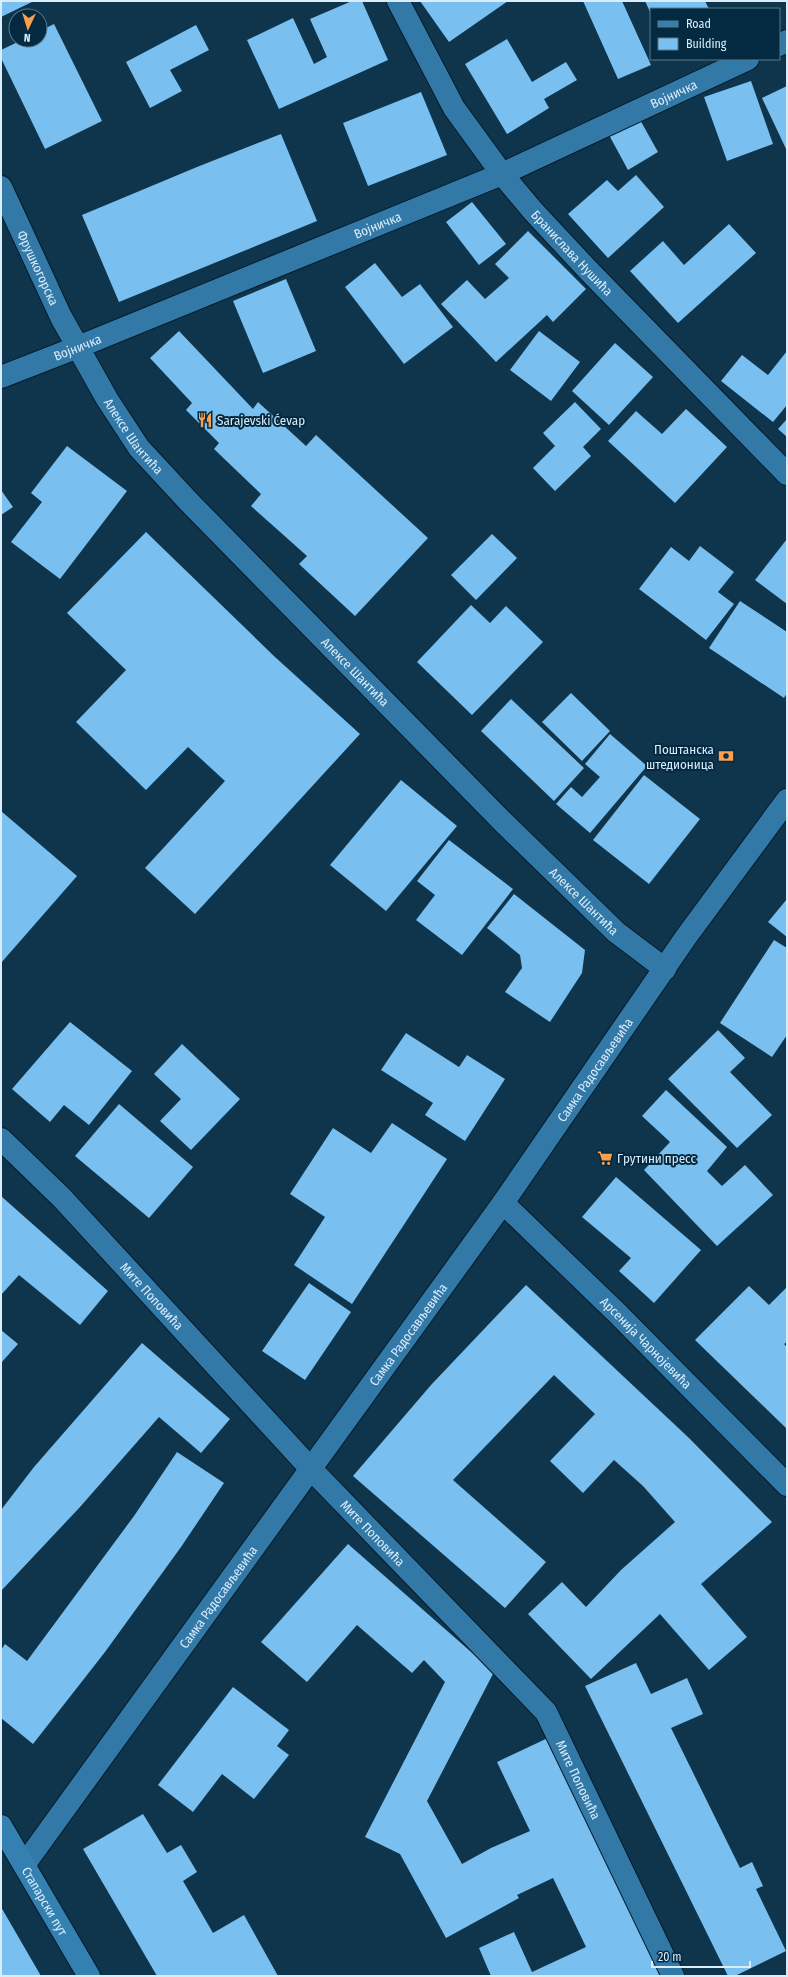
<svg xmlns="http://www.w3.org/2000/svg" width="788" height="1977" font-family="'Fira Sans Condensed',sans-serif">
<rect width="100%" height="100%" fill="#0f354c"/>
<path fill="#79bff0" d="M1 1H34L1 17Z
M352 1H362L388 60 279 109 247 40 293 18 314 64 327 57 310 19Z
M420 1H508L449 42Z
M583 1H622L651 65 618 79Z
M645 1H705L709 9H651V14Z
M54 24 102 121 45 149 1 58V50L22 40H40V31Z
M196 25 209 50 170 70 182 91 150 108 126 62Z
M507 39 532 82 566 62 577 80 544 99 549 108 507 134 465 64Z
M751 81 773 144 727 161 704 97Z
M787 86V151L762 98Z
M421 92 447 155 368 186 343 123Z
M639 118 658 152 628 170 609 135Z
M281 134 317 221 119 302 82 215 197 167Z
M636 175 664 207 608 258 568 214 607 180 618 191Z
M472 202 506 244 479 265 446 222Z
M729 224 756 253 678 323 630 271 663 241 684 265Z
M528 231 586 289 553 322 547 315 496 362 441 304 467 280 485 299 509 278 495 264Z
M375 263 402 297 420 284 453 327 404 364 345 287Z
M286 279 316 351 263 373 233 301Z
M179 331 253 409 258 402 306 446 316 435 428 538 355 616 299 564 307 556 251 506 261 494 214 449 219 443 186 410 192 403 150 358Z
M539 331 580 362 551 401 510 370Z
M615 343 653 377 609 425 572 391Z
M787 351V405L773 422 721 381 742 355 768 375Z
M575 402 601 429 583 447 591 456 555 491 533 468 555 446 543 433Z
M686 409 727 447 675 503 608 441 636 411 662 434Z
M787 419V437L778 429Z
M67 446 127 491 60 579 11 542 42 502 31 493Z
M1 490 13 507 1 515Z
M146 532 275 657 360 734 195 914 145 868 225 781 188 747 146 790 76 722 126 670 67 613Z
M492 534 517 558 476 600 451 575Z
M787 539V604L755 580Z
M700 546 734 572 718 592 734 604 706 640 639 589 671 547 689 561Z
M740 601 787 632V693L784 698 709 648Z
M471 605 490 623 506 606 543 642 472 715 417 662Z
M571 693 610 731 582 761 542 722Z
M511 699 584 768 554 801 481 731Z
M610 734 647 766 590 833 556 804 571 787 582 797 600 777 585 764Z
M644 775 700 819 649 884 593 840Z
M401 780 457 826 386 911 330 865Z
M1 811 77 876 1 963Z
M449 840 513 889 462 955 416 920 435 895 417 881Z
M514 894 585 950 582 973 550 1022 505 992 522 968 520 955 487 928Z
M787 899V937L768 922Z
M774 940 787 948V1035L772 1057 720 1023Z
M70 1022 132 1071 89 1125 64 1105 50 1122 12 1089Z
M718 1030 745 1058 730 1072 772 1115 737 1148 668 1079Z
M406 1033 459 1067 467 1055 505 1079 465 1141 425 1115 433 1103 381 1070Z
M182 1044 240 1099 191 1150 160 1121 181 1099 154 1074Z
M666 1090 727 1147 707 1171 722 1186 745 1165 773 1195 717 1246 644 1170 670 1142 642 1116Z
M119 1104 193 1167 149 1218 75 1156Z
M392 1123 447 1159 352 1304 294 1265 325 1217 290 1194 333 1128 371 1153Z
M616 1177 701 1250 654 1303 619 1271 631 1258 582 1217Z
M1 1196 108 1291 80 1325 19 1275 1 1295Z
M309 1283 351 1312 305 1380 262 1351Z
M526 1285 689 1438 772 1522 701 1584 747 1637 709 1670 660 1614 591 1679 528 1614 562 1582 586 1607 621 1570 675 1522 643 1486 614 1460 583 1493 550 1461 595 1414 554 1375 453 1480 546 1562 505 1608 353 1476 431 1385Z
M749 1286 769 1305 787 1287V1342L784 1344 787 1347V1429L695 1340Z
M1 1330 18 1344 1 1363Z
M142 1343 230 1419 201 1453 159 1417 80 1507 1 1591V1510L34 1467Z
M177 1452 224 1483 181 1547 105 1652 33 1744 1 1718V1650L5 1644 27 1661 134 1516Z
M348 1544 494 1672 427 1801 462 1864 491 1848 530 1831 497 1762 550 1737 661 1976H491L479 1948 514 1932 532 1972 586 1947 553 1878 517 1895 519 1898 446 1938 400 1854 365 1837 445 1682 424 1660 412 1673 357 1625 307 1682 261 1642Z
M636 1663 651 1694 687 1678 703 1714 671 1728 740 1868 752 1862 763 1886 756 1889 786 1951 735 1976H728L585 1686Z
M233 1687 289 1730 277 1746 289 1755 254 1799 222 1774 193 1812 158 1785Z
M143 1814 167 1853 181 1845 197 1872 183 1881 213 1933 244 1915 278 1976H157L83 1849Z
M1 1907 41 1976H1Z"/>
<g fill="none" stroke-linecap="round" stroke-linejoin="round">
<g stroke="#051b2a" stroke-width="24">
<g id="minor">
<path id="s1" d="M398 1 454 108 502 174 533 211 588 270 787 474"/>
<path d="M779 45 787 41"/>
<path id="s2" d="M1 187 61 317 107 399 139 448 189 502 504 823 616 932 665 969"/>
<path id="s3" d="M1 377 78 347 502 174 748 59"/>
<path id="s4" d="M1 1139 62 1198 311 1469 546 1712 673 1976"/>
<path id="s5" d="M503 1203 616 1312 787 1485"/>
<path id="s6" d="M24 1865 503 1203 686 937 787 800"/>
</g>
</g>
<g stroke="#051b2a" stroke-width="24">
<g id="secondary">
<path id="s7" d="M1 1826 89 1976"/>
</g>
</g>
<use href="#minor" stroke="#3379a7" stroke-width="22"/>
<use href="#secondary" stroke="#3480b1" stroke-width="22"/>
</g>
<defs>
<g id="restaurant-bare" transform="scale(1.2)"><path d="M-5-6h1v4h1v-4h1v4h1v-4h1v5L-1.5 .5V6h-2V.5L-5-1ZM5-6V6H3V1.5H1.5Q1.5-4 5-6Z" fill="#f99f4d" stroke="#032a41" stroke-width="2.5" paint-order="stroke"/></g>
<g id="bank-bare" transform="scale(1.2)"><path d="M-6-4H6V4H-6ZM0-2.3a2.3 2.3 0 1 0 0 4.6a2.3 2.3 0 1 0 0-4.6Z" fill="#f99f4d" stroke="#032a41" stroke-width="2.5" paint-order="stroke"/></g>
<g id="supermarket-bare" transform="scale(1.2)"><path d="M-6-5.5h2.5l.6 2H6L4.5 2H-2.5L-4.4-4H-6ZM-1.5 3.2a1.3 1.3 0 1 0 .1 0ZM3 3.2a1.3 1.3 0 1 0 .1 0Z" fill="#f99f4d" stroke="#032a41" stroke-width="2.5" paint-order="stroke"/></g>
</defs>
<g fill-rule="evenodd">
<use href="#restaurant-bare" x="205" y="420"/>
<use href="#bank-bare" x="726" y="756"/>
<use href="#supermarket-bare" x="605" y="1158"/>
</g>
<g text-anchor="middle" stroke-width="4" stroke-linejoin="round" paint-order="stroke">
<g font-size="13" fill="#d9edfc" stroke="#032a41">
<text dy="5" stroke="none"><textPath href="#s3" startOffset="730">Војничка</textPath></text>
<text dy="5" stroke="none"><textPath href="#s3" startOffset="406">Војничка</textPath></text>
<text dy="5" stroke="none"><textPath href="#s1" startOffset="308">Бранислава Нушића</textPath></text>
<text dy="5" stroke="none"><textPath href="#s2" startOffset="89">Фрушкогорска</textPath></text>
<text dy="5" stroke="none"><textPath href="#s3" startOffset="82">Војничка</textPath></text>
<text dy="5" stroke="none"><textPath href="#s2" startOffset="283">Алексе Шантића</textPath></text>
<text dy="5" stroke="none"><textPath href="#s2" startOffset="607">Алексе Шантића</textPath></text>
<text dy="5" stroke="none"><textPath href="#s2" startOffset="931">Алексе Шантића</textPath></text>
<text dy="5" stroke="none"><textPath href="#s6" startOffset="979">Самка Радосављевића</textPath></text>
<text dy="5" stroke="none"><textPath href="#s4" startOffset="218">Мите Поповића</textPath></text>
<text dy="5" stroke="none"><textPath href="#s6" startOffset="655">Самка Радосављевића</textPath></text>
<text dy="5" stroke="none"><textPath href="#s5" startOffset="200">Арсенија Чарнојевића</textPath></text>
<text dy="5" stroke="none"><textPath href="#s4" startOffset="542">Мите Поповића</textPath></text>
<text dy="5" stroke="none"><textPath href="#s6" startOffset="331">Самка Радосављевића</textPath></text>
<text dy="5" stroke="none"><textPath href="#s4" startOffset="866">Мите Поповића</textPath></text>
<text dy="5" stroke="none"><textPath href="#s7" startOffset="87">Стапарски пут</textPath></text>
</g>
<g font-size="13" fill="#d9edfc" stroke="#032a41" text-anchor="start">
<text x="217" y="425">Sarajevski Ćevap</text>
<text x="714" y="754" text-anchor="end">Поштанска<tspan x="714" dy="15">штедионица</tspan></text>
<text x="617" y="1163">Грутини пресс</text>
</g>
</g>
<rect width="788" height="1977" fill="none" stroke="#d9edfc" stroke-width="4"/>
<rect x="650" y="8" width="130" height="52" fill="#032a41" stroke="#59788c"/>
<rect x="658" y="21" width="20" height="6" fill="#3480b1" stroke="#59788c"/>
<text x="686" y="28" font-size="12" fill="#d9edfc">Road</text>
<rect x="658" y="38" width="20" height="12" fill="#79bff0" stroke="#59788c"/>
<text x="686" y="48" font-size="12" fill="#d9edfc">Building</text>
<g transform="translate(28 28) rotate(184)"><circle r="19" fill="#032a41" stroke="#59788c"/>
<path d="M0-3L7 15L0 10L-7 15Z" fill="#f99f4d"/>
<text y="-6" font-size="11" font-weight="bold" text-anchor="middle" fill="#d9edfc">N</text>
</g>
<path d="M652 1961v6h98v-6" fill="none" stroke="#d9edfc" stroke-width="2"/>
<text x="658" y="1961" font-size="12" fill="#d9edfc" stroke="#032a41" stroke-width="3" paint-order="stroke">20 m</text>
</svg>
